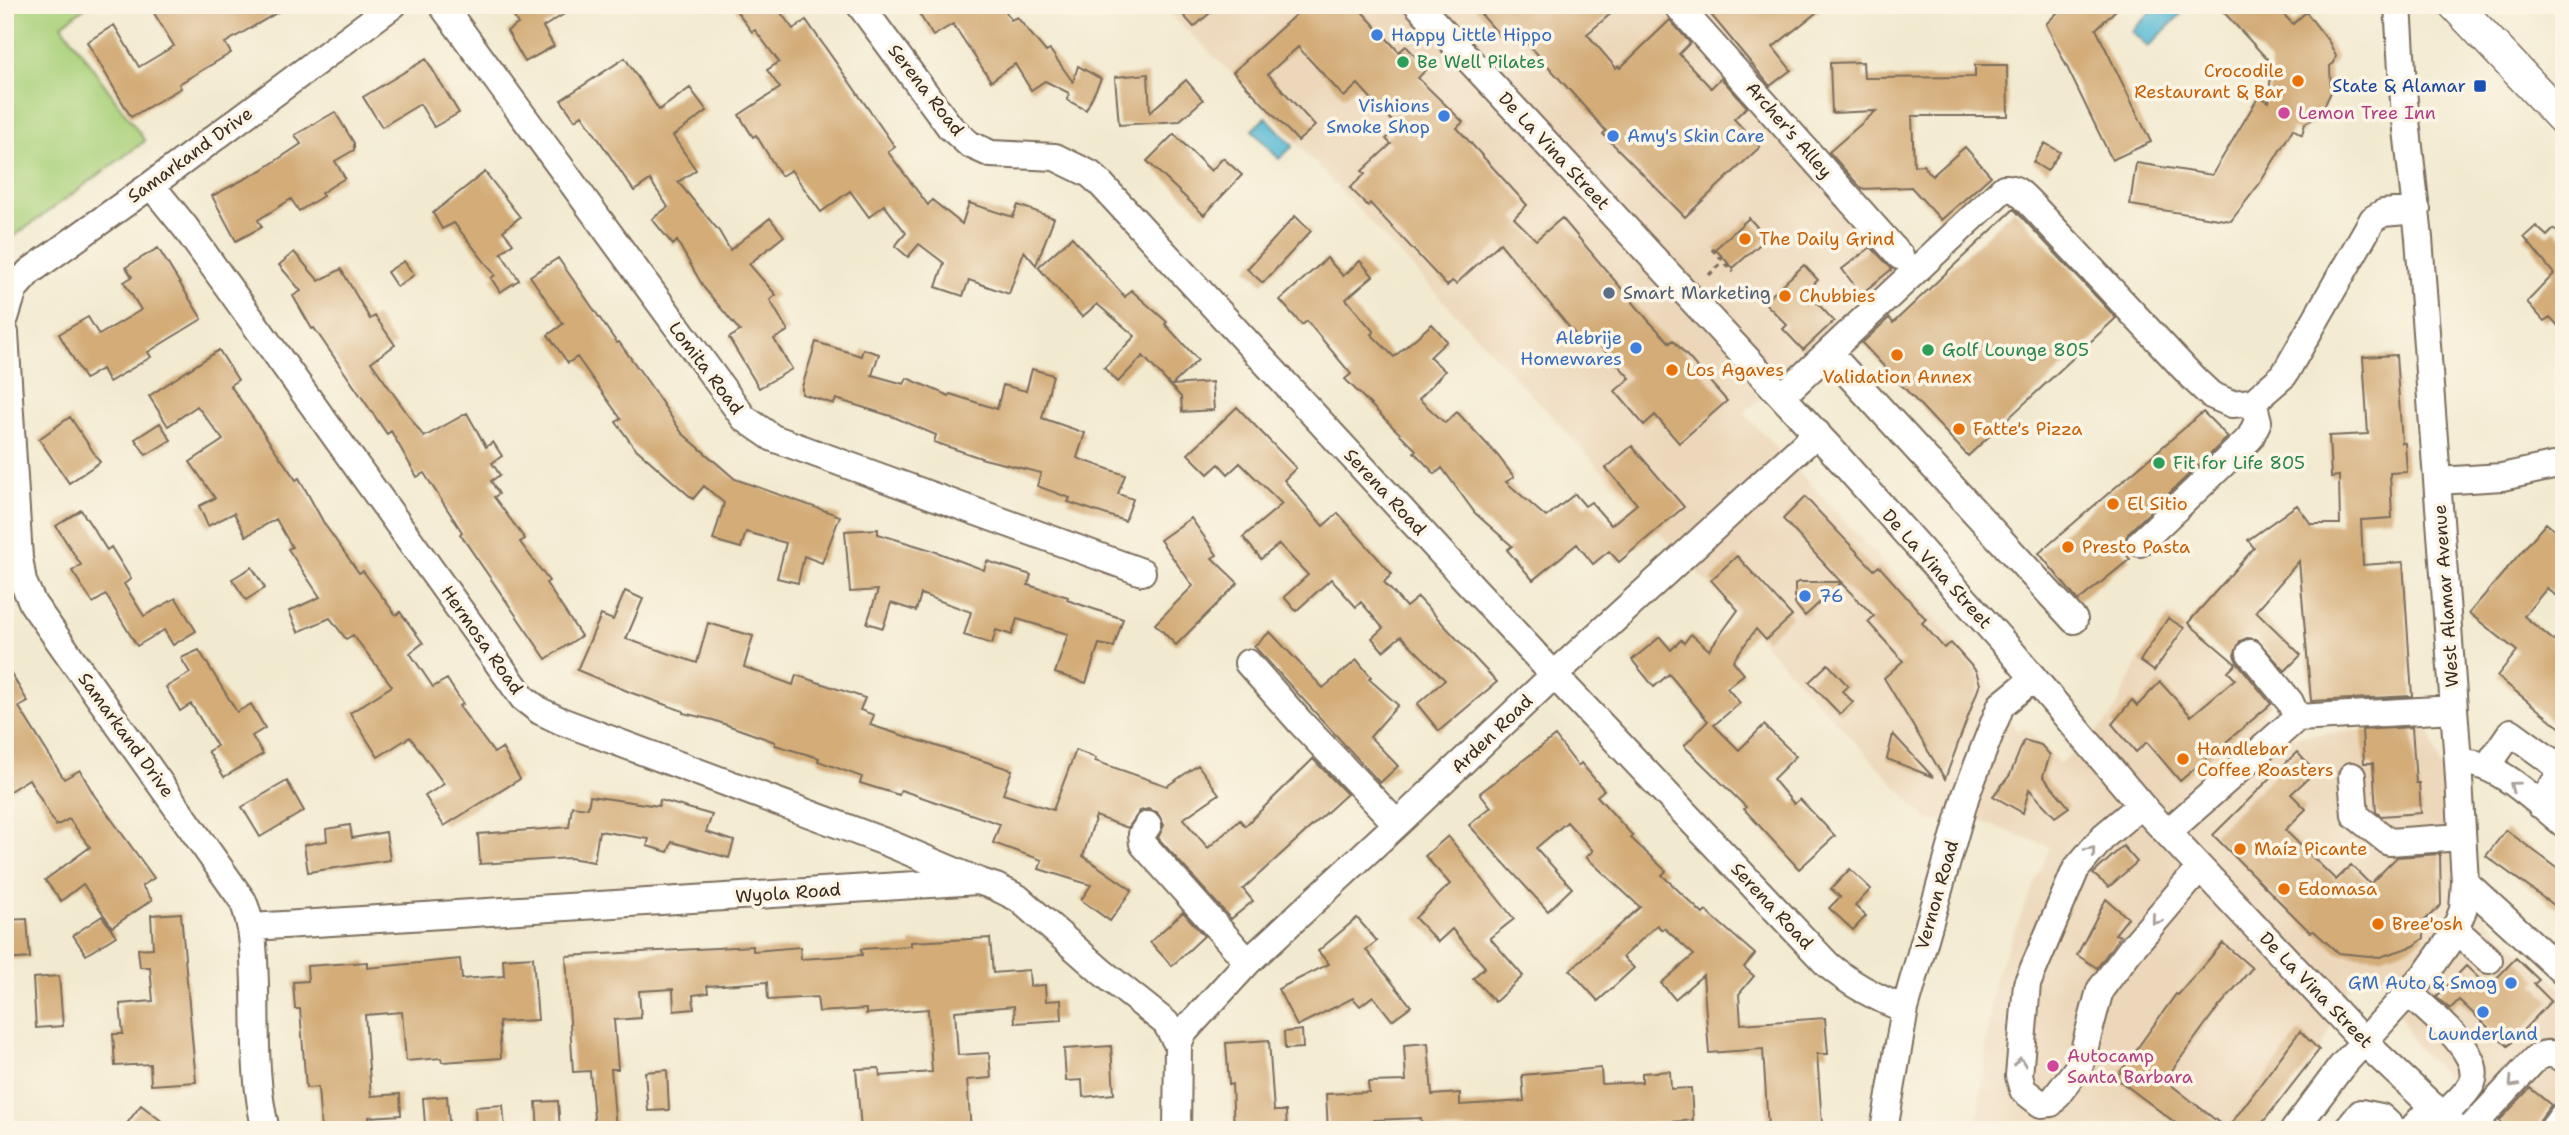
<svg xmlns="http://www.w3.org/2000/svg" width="2569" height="1135" font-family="'Shantell Sans',sans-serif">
<rect width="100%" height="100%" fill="#fcf5e5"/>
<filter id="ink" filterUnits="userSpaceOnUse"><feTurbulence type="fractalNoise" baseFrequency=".0143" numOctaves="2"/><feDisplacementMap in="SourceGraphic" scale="14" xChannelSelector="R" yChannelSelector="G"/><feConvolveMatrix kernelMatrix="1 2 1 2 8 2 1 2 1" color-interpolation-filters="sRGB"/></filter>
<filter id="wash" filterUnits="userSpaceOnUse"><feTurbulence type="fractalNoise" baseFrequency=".00686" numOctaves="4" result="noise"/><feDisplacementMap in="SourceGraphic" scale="28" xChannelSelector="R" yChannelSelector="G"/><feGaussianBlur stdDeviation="1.57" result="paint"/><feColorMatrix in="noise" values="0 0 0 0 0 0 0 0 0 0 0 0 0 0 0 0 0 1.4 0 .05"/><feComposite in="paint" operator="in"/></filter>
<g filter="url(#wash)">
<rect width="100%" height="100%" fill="#f2ead0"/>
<path fill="#ecd7ba" d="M1161 5H1670L1904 267 1744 413 1979 666 2016 730 2026 728 2059 764 2111 718 2139 660 2169 614 2174 615 2284 737 2428 725 2485 918 2564 991V1130H2503L2416 1047 2379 972 2353 975 2320 1052 2258 1130H1988L1977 1123 1994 980 2050 847 1981 821 1928 820 1232 74Z"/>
<path fill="#aad17b" stroke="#727e4c" stroke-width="2" d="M5 5H88L62 25 145 141 5 243Z"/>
<path fill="#56b9d5" stroke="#48727a" stroke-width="2" d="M2158 5H2172L2181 14 2148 47 2132 31Z
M1266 117 1293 146 1279 159 1252 130Z"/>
<g id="blocks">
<path fill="#d3ac78" d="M149 5H290L225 43 231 53 179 84 181 88 131 117 87 42 114 25 139 67 174 46Z
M507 5H579L543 27 554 46 525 62 507 31 518 24Z
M732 5H775L793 29 806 20 895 147 888 152 928 205 932 200 962 224 969 203 1013 217 1018 205 1054 218 1036 265 1024 251 1009 294 969 280 963 296 936 287 944 263 919 244 908 257 895 246 906 233 884 205 869 217 850 191 821 212 791 170 781 176 756 135 753 137 739 115 780 88 767 70 779 62 755 30 752 32Z
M928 5H1002L1011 20 1017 17 1046 52 1050 50 1073 82 1078 66 1101 79 1086 110 1067 100 1069 93 1045 81 1031 90 1015 64 991 81 953 24 933 36 918 12Z
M1174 5H1219L1194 27Z
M1306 5H1356L1399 52 1406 46 1427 69 1418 78 1463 122 1457 128 1527 205 1514 218 1536 240 1562 218 1648 320 1670 343 1673 340 1727 401 1679 443 1655 415 1644 425 1615 391 1630 378 1592 337 1583 344 1500 243 1456 284 1452 281 1447 286 1370 203 1368 206 1350 188 1365 174 1362 171 1391 144 1386 139 1398 128 1358 84 1344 97 1298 47 1268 74 1315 126 1298 141 1233 72Z
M1473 5H1621L1587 34 1616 68 1619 66 1620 68 1670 20 1690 43 1679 54 1711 88 1721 78 1747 107 1734 119 1760 147 1685 217 1603 134 1606 131 1513 27 1502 38Z
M1703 5H1826L1773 47 1791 70 1770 86Z
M2065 5H2121L2096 29 2151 142 2112 160 2046 24Z
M2217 5H2274L2293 24 2306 12 2329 42 2336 56 2334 63 2330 66 2331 92 2324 107 2316 118 2305 123 2302 135 2293 129 2260 183 2231 221 2130 205 2136 163 2212 175 2259 96 2269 102 2271 68 2269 61Z
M625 58 659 110 690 88 707 111 673 136 696 170 678 182 719 231 730 250 770 218 784 236 749 264 776 295 770 300 788 331 774 339 792 369 759 388 729 338 740 331 704 288 677 241 673 245 652 219 668 207 650 180 634 191 582 115 575 120 561 100Z
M426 59 459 113 434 127 420 104 382 127 363 97Z
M1863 62 1864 78 1975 77V65H2007L2008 116H1912L1914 166 1923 165 1932 176 1965 147 1991 176 1941 220 1911 187 1862 189 1829 152 1876 111 1832 113 1830 63Z
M1148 74 1150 112 1186 80 1203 100 1179 121 1119 125 1115 77Z
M335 112 354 143V150L335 161 345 178 321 193 323 196 299 211 291 199 258 220 262 227 236 241 212 196 262 170 301 144 295 135Z
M1174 134 1211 171 1223 158 1242 175 1204 215 1147 161Z
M2045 143 2060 152 2047 171 2033 162Z
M485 172 520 217 503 231 513 243 501 253 519 280 500 292 491 278 495 275 454 223 442 229 433 213Z
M2014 209 2116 318 1968 456 1862 343 1889 318 1893 323Z
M1295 216 1311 231 1263 283 1247 269Z
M1749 218 1767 238 1733 268 1715 249Z
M2536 226 2547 236 2554 229 2564 239V332L2550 317 2544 321 2527 302 2554 274 2524 237Z
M1072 237 1125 297 1131 290 1167 322 1165 324 1198 360 1172 385 1212 382 1214 410 1182 412 1181 397 1143 356 1118 382 1104 368 1135 336 1097 304 1082 317 1038 267Z
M1871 247 1892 269 1861 294 1842 269Z
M158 248 202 319 148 352 151 357 109 382 102 369 85 379 59 334 88 317 99 335 141 310 124 282 132 277 126 267Z
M294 252 319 281 341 269 370 319 375 316 395 345 371 362 424 437 467 413 486 447 493 442 502 456 492 463 500 475 491 481 499 494 494 497 525 539 520 542 549 581 546 583 581 636 546 659 460 534 462 532 424 473 417 477 391 431 387 434 314 328 312 329 293 296 301 291 279 265Z
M558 258 617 343 619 342 648 382 682 433 735 479 840 516 822 563 804 556 798 583 777 578 786 543 746 532 741 548 713 540 724 503 704 486 693 499 634 447 616 422 621 419 577 357 568 363 548 335 563 324 530 276Z
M1327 258 1343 276 1360 261 1373 276 1346 299 1374 332 1371 334 1394 357 1432 324 1447 341 1430 357 1445 371 1419 399 1445 423 1457 412 1498 456 1514 477 1506 482 1546 517 1575 494 1585 506 1591 502 1611 525 1637 504 1606 468 1632 446 1684 507 1619 562 1609 551 1593 564 1577 544 1533 580 1507 550 1512 546 1475 513 1442 468 1435 474 1414 452 1416 450 1345 379 1351 374 1307 321 1302 325 1280 300Z
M404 261 414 275 397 287 387 272Z
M1804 265 1818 280 1806 291 1834 321 1803 350 1783 329 1787 325 1764 302Z
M816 342 861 356 863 349 879 354 872 375 904 384 907 378 949 396 950 394 997 409 1003 385 1026 391 1032 369 1053 375 1042 418 1085 433 1077 458 1125 475 1118 494 1133 499 1125 521 1068 502 1070 498 1037 486 1041 473 984 459 934 442 936 435 894 417 836 399 834 404 802 394V387Z
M219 350 238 380 230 385 296 480 299 478 325 525 359 573 363 571 396 615 400 612 423 643 410 653 433 687 447 679 463 704 459 706 494 753 502 748 520 779 444 826 425 796 444 784 410 737 378 757 350 713 392 686 353 635 346 639 330 618 298 632 289 611 320 597 288 549 292 547 276 519 246 536 234 513 208 526 199 506 215 498 190 462 223 440 197 406 168 426 149 396Z
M2396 355 2402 443H2405L2407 472 2390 473 2392 518 2361 520 2363 565 2403 562 2412 696 2311 701 2299 561 2256 611 2301 655 2285 671 2256 639 2247 638 2240 641 2234 655 2237 662 2271 704 2180 781 2147 742 2136 752 2112 724 2132 700 2137 706 2160 682 2191 716 2235 679 2228 672 2236 664 2188 623 2254 548 2248 540 2297 505 2311 524H2340L2339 476 2331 477 2329 436 2368 434 2363 357Z
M1237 407 1296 468 1284 480 1323 526 1338 513 1392 574 1384 582 1406 607 1418 597 1497 682 1439 731 1417 704 1445 680 1401 636 1383 651 1372 638 1383 628 1361 602 1356 607 1331 579 1296 611 1284 597 1308 575 1279 544 1261 559 1243 537 1282 504 1240 463 1228 474 1219 464 1208 474 1188 454Z
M2203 412 2228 437 2129 532 2121 548 2130 559 2078 601 2039 553Z
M70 417 100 462 69 483 39 439Z
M160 423 171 440 146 455 135 439Z
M1805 497 1874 570 1879 566 1926 619 1922 623 1944 648 1951 643 1976 671 1980 684 1945 779 1884 678 1903 661 1868 622 1874 616 1841 583 1805 616 1795 604V584L1798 582H1841L1783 519Z
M81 510 107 550 111 547 131 579 124 584 144 616 176 598 196 631 173 645 164 630 137 646 106 595 93 603 72 571 81 565 56 526Z
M1191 518 1217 555 1212 558 1238 583 1176 645 1155 624 1193 586 1160 540Z
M2546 523 2564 539V603L2547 588 2524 616 2564 649V731L2497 676 2517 651 2469 613Z
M878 529V534L931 550 984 570 987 561 1031 575 1028 585 1068 597 1067 600 1123 619 1114 647 1099 644 1086 683 1055 673 1068 634 1017 619 1012 635 996 630 992 644 964 635 971 612 921 594 916 611 891 603 883 628 867 623 878 590 850 592 845 531Z
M1737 556 1792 616 1766 640 1756 629 1733 661 1744 674 1727 688 1740 703 1714 725 1739 750 1764 725 1796 756 1773 779 1794 804 1800 799 1835 836 1799 869 1744 809 1746 807 1684 746 1708 721 1669 674 1654 687 1632 660 1660 637 1671 650 1681 640 1684 643 1691 634 1709 650 1738 610 1711 580Z
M252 567 265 588 246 600 232 579Z
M625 591 643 599 626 639 697 663 708 623 753 636 744 667 793 685 796 675 865 698 860 710 874 715 870 725 1012 770 1003 794 1053 810 1076 750 1096 758 1095 761 1167 786 1198 765 1219 794 1183 819 1208 848 1240 820 1245 826 1313 759 1347 794 1243 889 1253 901 1231 919 1158 838 1164 825 1157 812 1148 809 1140 811 1128 828 1096 816 1083 856 1132 890 1110 921 1081 900 1091 885 1039 869 1042 860 993 843 1000 824 901 790 899 795 860 783 862 777 818 761 819 758 775 745V742L713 720 683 713V711L632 693 577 670 601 615 613 620Z
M2168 618 2184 628 2154 671 2140 661Z
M1270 632 1323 688 1357 660 1371 677 1369 679 1398 705 1370 737 1398 766 1380 783 1254 646Z
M199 650 237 712 251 704 265 728 252 736 263 754 224 777 208 751 217 746 191 704 180 711 166 687 190 673 181 658Z
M5 663 28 702 19 707 64 779 80 770 94 795 154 878 142 886 152 900 112 927 83 884 61 901 45 880 90 847 69 819 56 826 29 779 5 794Z
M1828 664 1848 686 1842 691 1853 702 1840 714 1809 682Z
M2412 727 2416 783H2419L2421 813 2381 816 2376 812 2373 763H2364L2362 730Z
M1893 734 1933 777 1887 759Z
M1555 736 1578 766 1581 763 1604 790 1597 796 1633 836 1631 838 1666 871 1662 875 1703 914 1706 911 1755 954 1744 967 1754 976 1739 994 1741 1024 1825 1018 1828 1054H1817L1822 1124 1768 1128 1763 1049 1709 1053 1703 975 1675 999 1661 983 1694 955 1664 928 1662 930 1657 925 1623 957 1634 968 1598 1001 1570 970 1640 907 1586 857 1593 851 1567 822 1536 848 1572 888 1548 911 1469 825 1491 807 1480 793Z
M2024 740 2041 745 2050 755 2043 776 2069 807 2055 817 2029 789 2023 813 1993 796 2010 775Z
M2297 752 2315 772 2291 794 2306 809 2285 830 2336 880 2351 865 2370 884 2397 857 2440 854 2441 905 2423 922 2424 938 2414 946 2380 957 2338 953 2314 931 2310 932 2213 835Z
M287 781 304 811 260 837 242 807Z
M590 796 659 806 660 800 712 815 706 832 734 841 729 858 672 842 668 852 647 846 649 839 599 831 594 862 570 858 480 864 478 834 569 827 572 806 588 808Z
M350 825 352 838 386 832 390 860 308 872 304 845 327 841 326 829Z
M2506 830 2564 873V913L2486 856Z
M1448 836 1514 919 1490 938 1523 976 1495 1002 1473 978 1485 967 1452 929 1438 942 1415 918 1450 884 1425 856Z
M2123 846 2137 862 2109 887 2093 874Z
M1850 869 1871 889 1855 906 1866 916 1853 930 1829 908 1840 897 1831 889Z
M2106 899 2128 918 2115 934 2120 936 2097 968 2077 955Z
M1183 912 1204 936 1172 966 1150 942Z
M181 913 196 1082 151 1085 150 1064 115 1066 113 1034H123L120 1004 153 1001 150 967H140L138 949 153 948 151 915Z
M102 916 116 936 86 955 73 935Z
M1357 918 1377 941 1366 950 1411 1006 1392 1020 1373 996 1360 1006 1353 998 1297 1026 1278 989 1329 964 1318 951Z
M27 919 30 958 5 960V920Z
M990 938 993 973 1029 970 1030 986 1045 985 1046 1001 1061 1000 1062 1020 1015 1023 1014 1006 955 1011 958 1055 989 1053 991 1078 967 1080 971 1130H861L856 1069 879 1068 880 1076 932 1072 928 1009 866 1014V1009L819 1012 817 997 768 1000 767 982 707 986 708 993 693 995 694 1009 674 1011 673 989 639 991 641 1018 614 1020 618 1069H611L616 1129 595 1130 590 1071 573 1072 566 956 753 946V951L800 947 801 959 862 955 861 949 911 946V942Z
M2223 943 2252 968 2212 1015 2165 1080 2227 1129 2300 1031 2319 1050 2257 1130H2185L2116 1078 2176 994 2178 995Z
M533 957 538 1020 499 1022 501 1058 442 1062 441 1058 406 1061 402 1012 365 1015 371 1096 400 1094 401 1115 369 1117 370 1130H321L318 1087 306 1088 300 1009H295L293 982 308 981 307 966 367 962V968L460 959 462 979 504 976 503 959Z
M2516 958 2539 980 2534 984 2551 1001 2508 1046 2459 1000 2450 1009 2436 997 2466 966 2488 987Z
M59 976 63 1026 36 1028 33 978Z
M1302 1030 1303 1048 1285 1049 1284 1032Z
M1269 1040 1274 1111H1286L1287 1130H1234L1232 1084 1229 1085 1226 1043Z
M1428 1043 1432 1095 1460 1093V1105L1524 1101 1522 1075 1601 1068 1602 1084 1642 1082V1073L1670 1071 1671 1089 1691 1088 1693 1120 1580 1130H1422L1421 1118 1373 1120V1130H1328L1326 1094 1369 1092 1368 1082 1406 1081 1404 1045Z
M1111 1046 1114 1094 1083 1097 1082 1080 1066 1081 1064 1049Z
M667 1070 669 1110 648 1111 645 1072Z
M2530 1088 2551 1105 2539 1121 2537 1130H2509L2499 1121Z
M447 1096 449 1124 425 1125 423 1098Z
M558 1101 560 1130H538L536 1102Z
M141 1105 173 1130H122Z
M503 1105 505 1130H476L475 1107Z"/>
</g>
</g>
<g filter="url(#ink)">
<use href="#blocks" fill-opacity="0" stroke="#7b6d5c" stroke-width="2"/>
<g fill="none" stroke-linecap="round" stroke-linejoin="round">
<g stroke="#7b6d5c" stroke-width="30">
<path id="minor" d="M442 5 744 418 773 438 1142 572
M860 5 950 127 969 144 991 154 1055 157 1090 174 1100 183 1541 661 1828 965C1852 985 1876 998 1905 1009
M1418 5 1830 448 2010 650 2141 805 2364 1042 2458 1130
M1677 5 1900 256
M151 185 185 227 523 698 540 711 561 721 888 843 978 881
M5 318 14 289 29 272 151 185 393 5
M5 333 19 558 23 582 33 604 243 901C254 928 254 956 255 985 256 1032 254 1084 266 1130
M1829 353 2074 620
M1782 396 2004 188C2017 187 2023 196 2032 205L2194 379 2211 395 2232 404 2253 402 2284 375 2373 219 2383 213 2417 210
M2438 481 2502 477 2553 466
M2140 543 2250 438 2258 421 2253 402
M2250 653 2290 702 2297 718 2454 709
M1248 663 1300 722 1397 824
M2470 763C2501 766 2539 804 2564 824
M2487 767 2511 732 2563 770 2540 805
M2352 776 2355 815 2389 842 2462 837
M2141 805 2104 836 2076 869 2027 984 2019 1076 2023 1090 2041 1104 2051 1103 2080 1065 2100 990 2130 950 2200 868
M1148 825 1142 834 1143 844 1248 962
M2168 832 2297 718
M2465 882 2564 973
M252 927 978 881 996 887 1018 898 1102 972 1166 1023 1178 1045 1177 1130
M2455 929 2489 960
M2409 993C2428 1012 2484 1052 2472 1083 2466 1095 2452 1106 2443 1116
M1178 1045 1183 1033 1248 962 1397 824 1554 675 1817 433
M1884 1130 1905 1009 1966 795 2001 705 2033 679
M2294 1130 2341 1067 2428 971 2452 937 2463 910 2465 882 2458 762 2419 238 2404 102 2398 5
M2347 1130 2361 1113 2381 1117 2395 1130
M2411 1130 2433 1106
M2469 1130 2536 1058C2546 1052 2555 1053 2564 1060
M2552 1130 2564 1114"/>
</g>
<g stroke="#7b6d5c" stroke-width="35">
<path id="major" d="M2455 5 2564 120"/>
</g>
<path stroke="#7b6d5c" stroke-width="3.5" stroke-dasharray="5 5" stroke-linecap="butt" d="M1712 249 1734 272
M1709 275 1723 261"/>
<use href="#minor" stroke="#fff" stroke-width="26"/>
<use href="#major" stroke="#fff" stroke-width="32"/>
</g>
<defs><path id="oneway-chevron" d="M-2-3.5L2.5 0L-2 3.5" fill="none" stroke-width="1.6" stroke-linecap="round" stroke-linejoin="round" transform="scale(1.75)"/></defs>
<g stroke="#a79f9a">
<use href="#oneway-chevron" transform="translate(2514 786) rotate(-143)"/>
<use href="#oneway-chevron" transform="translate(2091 851) rotate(-49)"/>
<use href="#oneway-chevron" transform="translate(2156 920) rotate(130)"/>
<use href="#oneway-chevron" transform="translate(2020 1062) rotate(-85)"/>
<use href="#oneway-chevron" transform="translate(2513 1083) rotate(133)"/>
</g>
</g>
<g fill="#3f7fe0" stroke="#fcf5e5" stroke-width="2.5">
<circle cx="1377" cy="35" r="7"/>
<circle cx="1444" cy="116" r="7"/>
<circle cx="1613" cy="136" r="7"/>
<circle cx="1636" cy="348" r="7"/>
<circle cx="1805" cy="596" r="7"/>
<circle cx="2511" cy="983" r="7"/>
<circle cx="2483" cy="1012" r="7"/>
</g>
<g fill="#2e9e5b" stroke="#fcf5e5" stroke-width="2.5">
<circle cx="1403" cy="62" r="7"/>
<circle cx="1928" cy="350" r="7"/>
<circle cx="2159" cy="463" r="7"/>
</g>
<g fill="#e8710a" stroke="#fcf5e5" stroke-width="2.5">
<circle cx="2298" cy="81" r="7"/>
<circle cx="1745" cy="239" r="7"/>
<circle cx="1785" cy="296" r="7"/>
<circle cx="1897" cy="355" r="7"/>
<circle cx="1672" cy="370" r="7"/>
<circle cx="1959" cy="429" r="7"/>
<circle cx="2113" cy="504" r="7"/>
<circle cx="2068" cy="547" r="7"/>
<circle cx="2183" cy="759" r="7"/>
<circle cx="2240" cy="849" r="7"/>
<circle cx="2284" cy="889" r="7"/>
<circle cx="2378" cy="924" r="7"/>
</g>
<rect fill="#1a4fb4" stroke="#fcf5e5" stroke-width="2.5" x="2473" y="79" width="14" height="14" rx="3.5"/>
<g fill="#d1479c" stroke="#fcf5e5" stroke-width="2.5">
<circle cx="2284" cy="113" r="7"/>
<circle cx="2053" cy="1066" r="7"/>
</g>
<circle fill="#5c6f8a" stroke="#fcf5e5" stroke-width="2.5" cx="1609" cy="293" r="7"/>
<g text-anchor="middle" stroke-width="7" stroke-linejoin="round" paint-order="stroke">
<g font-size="18" fill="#366cbe" stroke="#fcf5e5" text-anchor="start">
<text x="1391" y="41">Happy Little Hippo</text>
<text x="1430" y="112" text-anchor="end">Vishions<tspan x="1430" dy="21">Smoke Shop</tspan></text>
<text x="1627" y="142">Amy's Skin Care</text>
<text x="1622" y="344" text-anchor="end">Alebrije<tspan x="1622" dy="21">Homewares</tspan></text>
<text x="1819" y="602">76</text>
<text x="2497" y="989" text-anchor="end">GM Auto &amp; Smog</text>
<text x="2483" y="1040" text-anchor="middle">Launderland</text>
</g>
<g font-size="18" fill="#27864d" stroke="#fcf5e5" text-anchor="start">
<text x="1417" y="68">Be Well Pilates</text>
<text x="1942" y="356">Golf Lounge 805</text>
<text x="2173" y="469">Fit for Life 805</text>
</g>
<g font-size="18" fill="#c56008" stroke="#fcf5e5" text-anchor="start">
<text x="2284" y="77" text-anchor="end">Crocodile<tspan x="2284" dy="21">Restaurant &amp; Bar</tspan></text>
<text x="1759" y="245">The Daily Grind</text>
<text x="1799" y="302">Chubbies</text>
<text x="1686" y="376">Los Agaves</text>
<text x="1897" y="383" text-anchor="middle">Validation Annex</text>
<text x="1973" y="435">Fatte's Pizza</text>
<text x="2127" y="510">El Sitio</text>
<text x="2082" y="553">Presto Pasta</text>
<text x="2197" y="755">Handlebar<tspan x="2197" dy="21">Coffee Roasters</tspan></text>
<text x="2254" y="855">Maíz Picante</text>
<text x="2298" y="895">Edomasa</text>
<text x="2392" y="930">Bree'osh</text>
</g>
<g font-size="18" fill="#164399" stroke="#fcf5e5" text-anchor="end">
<text x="2466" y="92">State &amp; Alamar</text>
</g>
<g font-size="18" fill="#3b2a1e" stroke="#fcf5e5">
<text transform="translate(926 90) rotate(52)" y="6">Serena Road</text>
<text transform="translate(1789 130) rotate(49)" y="6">Archer's Alley</text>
<text transform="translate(1554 151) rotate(47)" y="6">De La Vina Street</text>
<text transform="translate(190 155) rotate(-36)" y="6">Samarkand Drive</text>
<text transform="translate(706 368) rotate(53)" y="6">Lomita Road</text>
<text transform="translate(1385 492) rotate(47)" y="6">Serena Road</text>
<text transform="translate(1937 569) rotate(48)" y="6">De La Vina Street</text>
<text transform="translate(2446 596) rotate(-94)" y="6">West Alamar Avenue</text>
<text transform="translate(482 640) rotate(55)" y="6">Hermosa Road</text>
<text transform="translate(1492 734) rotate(-44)" y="6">Arden Road</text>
<text transform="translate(126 735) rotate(54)" y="6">Samarkand Drive</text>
<text transform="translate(788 893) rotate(-4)" y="6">Wyola Road</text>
<text transform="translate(1937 895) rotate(-74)" y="6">Vernon Road</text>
<text transform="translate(1772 906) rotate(47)" y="6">Serena Road</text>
<text transform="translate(2316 990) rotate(46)" y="6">De La Vina Street</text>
</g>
<g font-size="18" fill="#b23c85" stroke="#fcf5e5" text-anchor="start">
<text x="2298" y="119">Lemon Tree Inn</text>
<text x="2067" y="1062">Autocamp<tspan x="2067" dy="21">Santa Barbara</tspan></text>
</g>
<g font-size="18" fill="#4e5e75" stroke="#fcf5e5" text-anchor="start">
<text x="1623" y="299">Smart Marketing</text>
</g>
</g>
<rect width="2569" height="1135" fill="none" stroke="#fcf5e5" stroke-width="28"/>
</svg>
